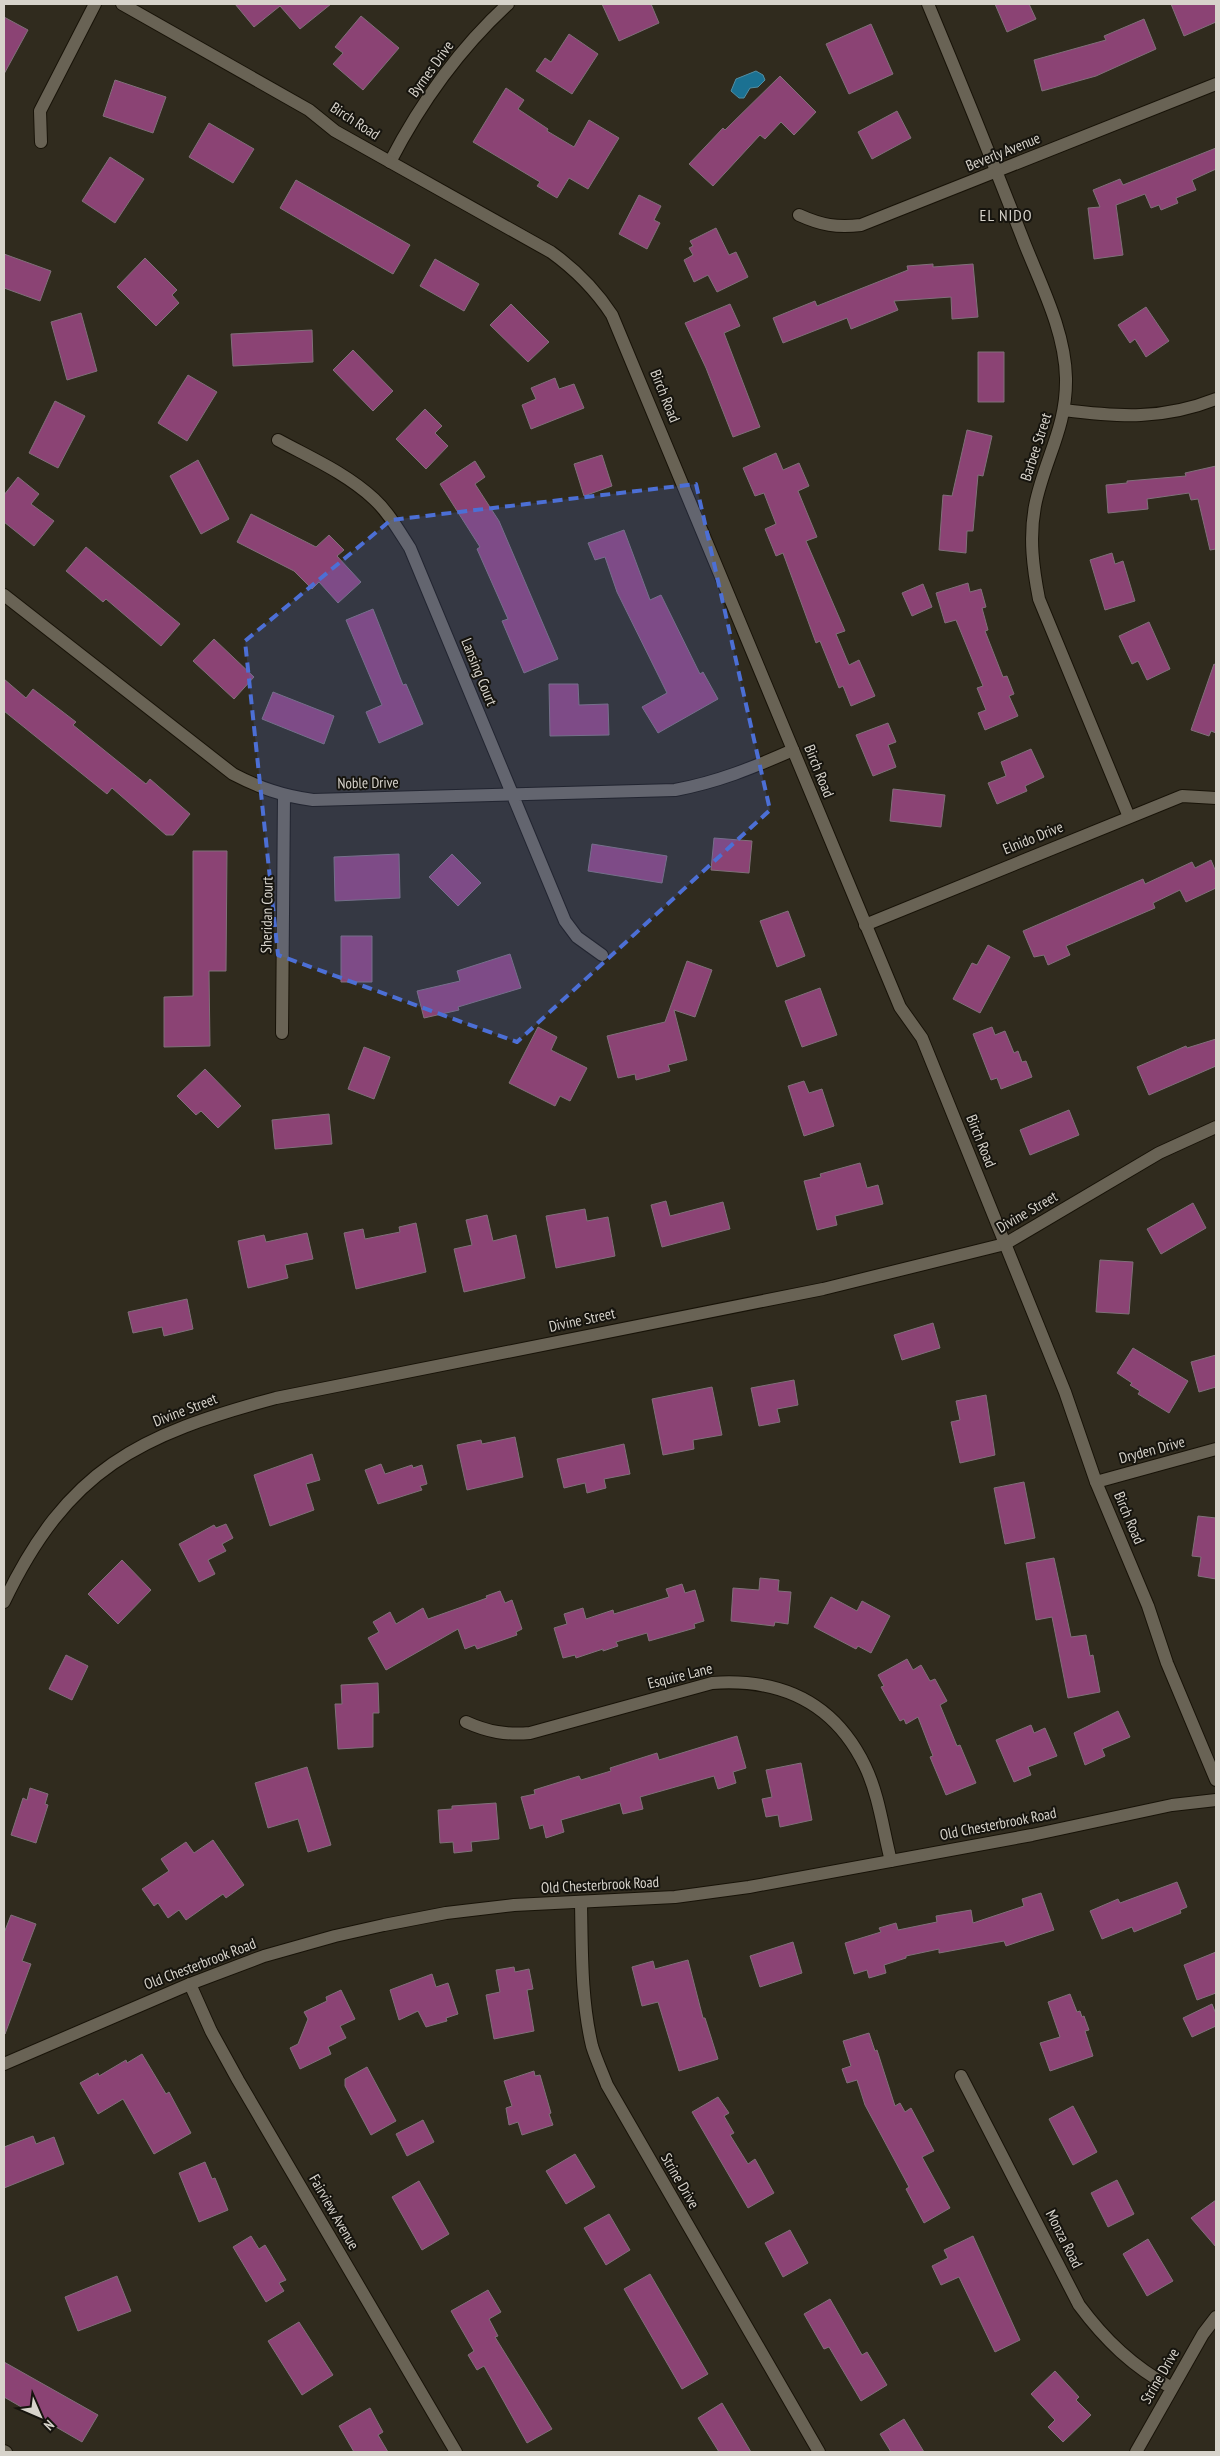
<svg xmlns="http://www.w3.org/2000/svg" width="1220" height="2456" font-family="'PT Sans Narrow',sans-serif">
<rect width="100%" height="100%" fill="#302b1e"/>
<path fill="#1b7192" stroke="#538ea3" d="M756 71 763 75 765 80 758 87 750 88 744 98H739L731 91 736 79Z"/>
<path fill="#8b4374" stroke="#807079" d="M235 4H331L300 29 280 6 254 27Z
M602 4H651L659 23 619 41Z
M995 4H1029L1036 19 1007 32Z
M1171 4H1216V22L1184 36Z
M361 16 399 48 363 90 333 64 343 53 335 47Z
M4 17 28 30 4 74Z
M1144 19 1156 49 1096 76 1042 91 1034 60 1106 40 1104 36Z
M871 24 893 74 849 94 826 44Z
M569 34 598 54 572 94 536 71 545 58 551 62Z
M780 76 816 112 794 135 781 122 765 139 760 135 713 186 689 164 723 128 725 130Z
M115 80 166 97 153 133 103 116Z
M506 88 524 100 518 109 548 129 547 131 574 147 589 120 619 138 588 189 569 178 557 198 537 186 540 182 473 142Z
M897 111 911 138 872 159 858 132Z
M209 123 254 149 233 183 189 157Z
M1216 148V169L1192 180 1196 190 1176 198 1178 203 1161 210 1159 205 1151 208 1145 194 1116 205 1123 255 1094 259 1088 208 1100 207 1093 190 1120 179 1123 185Z
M110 157 144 179 115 223 82 201Z
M296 180 410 245 393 274 280 208Z
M639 195 661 206 654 220 660 223 647 249 619 234Z
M716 228 729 255 736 252 748 277 717 292 708 275 694 282 684 260 693 255 689 248 693 246 690 241Z
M4 254 51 271 40 301 4 288Z
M145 258 177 290 172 295 179 303 156 326 117 287Z
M435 259 479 284 464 311 420 286Z
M933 264V267L973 264 978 317 952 319 951 297 894 301 898 310 851 329 847 318 783 343 773 318 815 301 817 306 908 270 907 266Z
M511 304 549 342 528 362 490 325Z
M730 304 740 326 724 333 760 427 733 437 706 368 685 323Z
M1146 307 1169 341 1146 357 1135 339 1130 343 1118 325Z
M81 313 97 371 67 380 51 322Z
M312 330 313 362 233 366 231 334Z
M353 350 393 391 373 411 333 370Z
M978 352H1004V402H978Z
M188 375 217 392 187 441 158 423Z
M555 378 559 389 574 384 584 408 531 429 522 405 536 399 531 388Z
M55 401 85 416 58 468 29 453Z
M425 409 442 426 435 433 448 446 426 469 396 439Z
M967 430 992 436 983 476 978 475 973 531H967L966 553 939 550 943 495 952 496Z
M776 453 783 470 799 463 809 486 798 491 817 537 806 541 845 631 836 634 849 665 859 660 875 696 851 706 843 686 839 688 820 641 816 643 783 553 776 556 765 529 776 524 764 493 755 496 743 468Z
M602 455 612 486 584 496 574 464Z
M198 460 229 519 201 534 170 476Z
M475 461 485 477 475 484 499 521 558 659 524 673 502 621 508 619 477 549 480 547 440 484Z
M1216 466V549L1210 550 1198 499 1191 500 1189 493 1147 499 1148 509 1108 513 1106 485 1127 483V481L1186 476 1185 473Z
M18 477 39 494 31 504 54 521 34 546 4 522V495Z
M251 514 316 547 329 535 344 550 337 556 361 582 338 603 319 582 312 589 294 571 237 542Z
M624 530 650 600 661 595 700 674 703 672 718 699 658 733 642 707 667 693 617 592 605 557 595 560 588 543Z
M86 547 180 624 161 646 106 599 103 602 66 571Z
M1112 553 1115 564 1123 561 1135 601 1105 610 1090 560Z
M968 583 970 592 981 589 986 607 982 608 988 630 985 631 1003 677 1007 676 1014 694 1009 696 1018 716 985 730 978 713 986 710 977 688 983 686 956 620 945 623 936 593Z
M923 584 932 607 912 616 902 593Z
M373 609 403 685 406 684 423 724 379 743 366 712 382 705 346 620Z
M1149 622 1170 669 1147 680 1138 661 1132 664 1119 636Z
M214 639 254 677 234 699 193 661Z
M1214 664 1216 665V733L1211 731 1209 736 1191 730Z
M4 679 26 698 33 689 76 722 73 725 146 784 150 779 190 814 173 835H166L112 788 107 794 4 711Z
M549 684H578L579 705 608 704 609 735 550 736Z
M273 692 334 716 324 744 262 719Z
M888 723 896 742 888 745 896 767 873 776 856 735Z
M1031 749 1044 777 1025 786 1027 791 997 804 988 783 1006 776 1001 762Z
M893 789 945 795 941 827 890 821Z
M714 838 752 841 749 873 711 870Z
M592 844 667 856 662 883 588 871Z
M193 851H227L226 971H209L210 1046 164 1047V997L193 996Z
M399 854 400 898 335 901 334 857Z
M452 854 481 883 458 906 429 877Z
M1211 860 1216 872V888L1186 902 1180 890 1153 903 1155 908 1066 946 1070 955 1048 965 1044 955 1034 957 1023 931 1143 879 1145 884 1192 862 1195 868Z
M788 911 805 956 777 967 760 921Z
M341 936H372V982H341Z
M988 945 1010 957 980 1013 953 999 972 963 977 965Z
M510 954 521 988 458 1007 459 1010 424 1018 417 991 460 981 457 971Z
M687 961 712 970 695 1017 674 1010 687 1060 668 1065 670 1071 636 1080 635 1074 618 1078 607 1036 665 1022Z
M820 988 837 1035 802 1047 785 1001Z
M538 1027 557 1037 551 1050 587 1068 570 1101 560 1096 555 1106 509 1083Z
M992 1027 995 1035 1005 1031 1014 1053 1018 1051 1022 1062 1026 1061 1032 1077 1001 1089 997 1078 991 1080 973 1034Z
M1216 1039V1066L1149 1095 1137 1067 1186 1046 1187 1048Z
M364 1047 390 1057 374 1099 348 1089Z
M205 1069 241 1106 218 1128 201 1111 196 1115 177 1096Z
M804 1081 809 1093 822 1089 834 1126 804 1136 788 1086Z
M1069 1110 1079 1135 1030 1155 1020 1130Z
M329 1114 332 1144 275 1149 272 1120Z
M860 1163 867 1188 878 1185 883 1204 835 1216 837 1225 817 1230 804 1181 821 1177 820 1174Z
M666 1201 670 1216 723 1202 730 1229 662 1247 651 1205Z
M1193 1203 1206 1228 1161 1254 1147 1229Z
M585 1209 587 1221 608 1217 615 1256 556 1268 546 1216Z
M487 1215 493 1241 516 1235 525 1278 464 1292 454 1249 472 1245 466 1220Z
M416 1223 426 1272 356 1289 344 1233 363 1229 365 1239 400 1232 399 1227Z
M307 1233 313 1259 285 1265 288 1278 248 1288 238 1241 264 1235 266 1242Z
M1100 1260 1133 1262 1129 1314 1096 1312Z
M187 1299 193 1329 164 1336 162 1327 133 1333 128 1312Z
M933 1323 940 1348 902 1360 894 1335Z
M1133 1348 1188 1381 1169 1413 1138 1394 1140 1391 1130 1385 1132 1383 1117 1373Z
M1216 1355V1387L1199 1392 1191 1362Z
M794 1380 798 1405 777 1409 780 1422 759 1426 751 1388Z
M712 1387 722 1435 693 1440 694 1449 663 1455 652 1399Z
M986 1395 995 1455 960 1463 951 1422 960 1420 956 1401Z
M515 1437 523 1477 467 1490 457 1445 481 1440 482 1444Z
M624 1444 630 1474 604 1479 606 1488 587 1493 585 1483 564 1488 557 1459Z
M312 1454 320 1480 306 1484 314 1510 270 1526 254 1475Z
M381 1464 385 1474 412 1465 413 1468 422 1465 427 1484 420 1486 422 1490 378 1504 365 1470Z
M1024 1482 1035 1538 1005 1544 994 1488Z
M1198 1516 1216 1518V1579L1198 1576 1201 1557 1192 1556Z
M226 1524 233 1538 222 1544 226 1551 208 1560 215 1574 199 1582 179 1544 214 1525 216 1528Z
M1054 1558 1071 1637 1086 1635 1090 1656 1093 1655 1100 1692 1068 1698 1052 1617 1036 1620 1026 1563Z
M122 1560 151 1590 118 1624 88 1594Z
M760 1578 779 1580 778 1591 791 1592 788 1624 775 1622 774 1626 731 1621 733 1588 759 1590Z
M682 1584 685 1593 695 1590 704 1621 694 1624 695 1628 649 1641 647 1633 616 1642 618 1646 603 1651V1649L576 1658 575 1655 563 1658 554 1628 567 1624 564 1614 583 1608 586 1619 613 1610 614 1614 669 1597 666 1589Z
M500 1591 505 1603 512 1600 522 1629 516 1632 517 1635 477 1649 475 1645 465 1649 458 1629 386 1670 368 1638 379 1632 373 1622 390 1612 396 1624 423 1608 428 1619 487 1598 486 1596Z
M831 1597 857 1611 862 1601 890 1616 871 1653 858 1646 856 1649 814 1627Z
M66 1655 88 1666 72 1700 49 1689Z
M907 1659 913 1670 921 1665 930 1681 935 1679 947 1701 940 1705 957 1746 960 1745 976 1783 946 1795 930 1757 933 1756 918 1717 906 1724 904 1719 900 1721 881 1687 884 1686 878 1675Z
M378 1683 379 1713H373V1747L338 1749 335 1704H342L341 1685Z
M1118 1711 1130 1737 1102 1749 1105 1756 1085 1765 1074 1733Z
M1031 1725 1034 1733 1045 1728 1057 1756 1028 1767 1031 1775 1014 1782 996 1740Z
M737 1736 746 1768 733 1772 736 1783 718 1789 714 1776 640 1797 643 1809 623 1814 620 1803 561 1820 564 1832 546 1838 543 1825 530 1829 521 1797 535 1794 534 1790 579 1776 581 1780 611 1771 610 1768 657 1753 659 1760Z
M801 1763 812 1820 780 1827 778 1815 766 1817 762 1799 772 1797 766 1770Z
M307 1767 331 1845 308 1852 298 1819 268 1828 255 1783Z
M30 1788 48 1794 45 1804 48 1805 36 1843 11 1835 23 1798 27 1800Z
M496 1803 499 1839 471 1842 472 1851 454 1853 453 1842 440 1843 438 1810 452 1809V1806Z
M213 1840 244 1885 226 1898 223 1894 186 1920 179 1910 168 1918 158 1903 154 1906 142 1889 169 1871 161 1859 186 1842 194 1853Z
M1177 1882 1187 1907 1180 1910 1181 1913 1134 1932 1132 1927 1102 1939 1090 1911 1118 1899 1120 1903Z
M1041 1893 1054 1930 1006 1946 1004 1941 939 1953V1949L906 1956V1958L884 1965 886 1973 869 1978 867 1970 854 1974 845 1943 881 1932 879 1928 896 1923 898 1930 937 1922 936 1916 971 1910 973 1923 1024 1906 1022 1899Z
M11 1915 36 1924 22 1961 31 1964 5 2034 4 1933Z
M793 1942 802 1973 760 1987 750 1956Z
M1216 1952V1993L1197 2000 1184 1965Z
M688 1960 703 2018H705L718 2059 679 2071 658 2002 642 2006 632 1967 653 1961 655 1969Z
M514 1967 515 1972 529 1969 533 1989 527 1990 534 2031 494 2039 486 1995 500 1992 496 1970Z
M432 1974 436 1987 448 1983 458 2014 446 2018 447 2021 426 2027 418 2011 399 2020 390 1990Z
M341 1990 355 2019 340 2026 346 2038 328 2047 331 2054 300 2069 290 2048 298 2044 308 2019 304 2012 327 2001 326 1997Z
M1070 1994 1077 2012 1080 2011 1082 2017 1084 2016 1089 2030 1085 2031 1093 2056 1050 2071 1040 2043 1060 2037 1048 2002Z
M1212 2004 1216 2014V2026L1192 2037 1183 2018Z
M869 2033 875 2051 877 2050 895 2106 900 2103 905 2112 911 2108 934 2151 922 2157 950 2208 924 2223 906 2189 909 2187 865 2105 857 2080 847 2083 842 2069 851 2066 843 2041Z
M142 2054 166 2094 169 2092 191 2133 154 2154 123 2099 98 2114 80 2083 98 2073 99 2076 126 2060 127 2063Z
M367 2067 396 2121 371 2135 345 2086V2079Z
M534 2071 535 2076 540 2075 551 2113 549 2114 553 2125 522 2135 518 2122 509 2125 506 2108 512 2106 504 2081Z
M718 2097 729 2113 724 2116 734 2133 730 2135 748 2164 755 2159 774 2193 748 2208 692 2112Z
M1073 2106 1097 2152 1073 2165 1049 2119Z
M423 2120 434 2142 407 2156 396 2134Z
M33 2136 36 2144 54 2137 64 2164 4 2188V2147Z
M575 2154 595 2187 566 2204 546 2171Z
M205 2162 212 2179 215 2178 228 2210 199 2222 179 2173Z
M1117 2180 1134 2214 1108 2227 1091 2193Z
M419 2181 449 2234 422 2250 392 2197Z
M1216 2200V2247L1191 2218Z
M609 2214 630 2250 606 2265 584 2228Z
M790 2230 808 2263 783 2277 765 2243Z
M251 2236 259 2249 265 2245 286 2280 279 2283 284 2291 266 2302 233 2247Z
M973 2236 1020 2340 995 2352 959 2277 941 2285 932 2266 948 2258 944 2250Z
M1148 2239 1173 2281 1147 2296 1123 2254Z
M650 2274 708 2374 682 2389 624 2289Z
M117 2276 131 2311 78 2331 65 2297Z
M488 2290 501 2312 489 2319 498 2336 495 2337 552 2429 527 2443 484 2366 477 2370 468 2355 474 2351 451 2311Z
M830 2299 862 2355 867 2352 887 2385 861 2401 829 2347 824 2349 804 2314Z
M299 2322 333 2375 302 2395 268 2341Z
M4 2362 98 2415 82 2442 4 2397Z
M1055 2371 1079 2397 1076 2400 1091 2415 1063 2442 1048 2427 1055 2420 1031 2394Z
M722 2403 751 2452H719L698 2418Z
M370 2408 383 2432 378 2435 388 2452H354L339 2426Z
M904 2419 924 2452H891L880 2434Z"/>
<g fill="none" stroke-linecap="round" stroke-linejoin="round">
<g stroke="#181308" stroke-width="14">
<path id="street" d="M928 4C961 83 993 162 1024 242 1041 285 1065 331 1066 378 1067 428 1044 460 1035 506 1029 538 1033 568 1039 599L1129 817
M41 142 40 111 95 4
M390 162C420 104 460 48 508 4
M799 215C821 225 837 228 861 225L1216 84
M1064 410C1119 417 1163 420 1216 399
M278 440C311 458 346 473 374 499 389 513 399 531 410 548L565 921 577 937 602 955
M4 595 233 774C260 788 283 796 313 800L675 790C718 782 752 768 793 750
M865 925 1182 796 1216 798
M282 1033 284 796
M1096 1482 1216 1449
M4 1602C68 1468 139 1435 276 1398L823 1289 1005 1244 1159 1153 1216 1127
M466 1722C488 1732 506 1735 530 1733L712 1683C781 1678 834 1702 865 1766 879 1795 883 1830 891 1861
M581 1903C582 1951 581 1999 592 2046 596 2059 602 2072 607 2085L819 2452
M190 1984 211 2031 238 2080 456 2452
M961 2076 1079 2305C1105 2340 1133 2367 1172 2388
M4 2451 6 2452
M1136 2452 1203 2334 1216 2317"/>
</g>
<g stroke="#181308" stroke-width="14">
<path id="secondary" d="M122 4 309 110 335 131 551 252C576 270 595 289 612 315L900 1007 922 1038 1065 1392 1096 1482 1148 1606 1167 1663 1216 1780
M4 2064 190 1984 264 1956 335 1936 384 1925 446 1913 514 1905 675 1897 749 1887 1032 1835 1172 1805 1216 1800"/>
</g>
<use href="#street" stroke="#696355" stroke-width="12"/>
<use href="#secondary" stroke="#696355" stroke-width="12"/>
</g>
<path fill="#4c6fd5" fill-opacity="0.2" stroke="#4c6fd5" stroke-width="4" stroke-dasharray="10 6" stroke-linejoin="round" d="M696 484 770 810 517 1042 278 955 245 641 391 520Z"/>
<g text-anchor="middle" stroke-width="4" stroke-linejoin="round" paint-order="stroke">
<g font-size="15" fill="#d7d3cb" stroke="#16140e">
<text transform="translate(431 69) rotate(-54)" y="5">Byrnes Drive</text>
<text transform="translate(355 121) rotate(33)" y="5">Birch Road</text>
<text transform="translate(1003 152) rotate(-22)" y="5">Beverly Avenue</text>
<text transform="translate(665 396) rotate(68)" y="5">Birch Road</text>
<text transform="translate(1036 447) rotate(-72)" y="5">Barbee Street</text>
<text transform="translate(479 672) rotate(68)" y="5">Lansing Court</text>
<text transform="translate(819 771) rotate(68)" y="5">Birch Road</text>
<text transform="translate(368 783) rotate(-1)" y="5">Noble Drive</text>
<text transform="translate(1033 838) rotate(-22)" y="5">Elnido Drive</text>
<text transform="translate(267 915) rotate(-89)" y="5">Sheridan Court</text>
<text transform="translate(981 1141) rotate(68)" y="5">Birch Road</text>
<text transform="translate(1027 1212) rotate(-30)" y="5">Divine Street</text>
<text transform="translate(582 1320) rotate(-12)" y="5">Divine Street</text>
<text transform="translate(185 1410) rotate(-21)" y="5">Divine Street</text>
<text transform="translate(1152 1450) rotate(-15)" y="5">Dryden Drive</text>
<text transform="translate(1129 1518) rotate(67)" y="5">Birch Road</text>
<text transform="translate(680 1676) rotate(-14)" y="5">Esquire Lane</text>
<text transform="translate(998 1824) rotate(-11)" y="5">Old Chesterbrook Road</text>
<text transform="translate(600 1885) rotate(-3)" y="5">Old Chesterbrook Road</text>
<text transform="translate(200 1964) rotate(-21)" y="5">Old Chesterbrook Road</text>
<text transform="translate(680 2181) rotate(60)" y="5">Strine Drive</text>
<text transform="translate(334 2212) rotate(60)" y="5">Fairview Avenue</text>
<text transform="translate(1064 2239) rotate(63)" y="5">Monza Road</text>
<text transform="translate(1160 2376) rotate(-60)" y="5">Strine Drive</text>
</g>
<g font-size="16" letter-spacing="1" fill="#d7d3cb" stroke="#16140e">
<text x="1006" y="221">EL NIDO</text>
</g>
</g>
<rect width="1220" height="2456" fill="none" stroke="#d7d3cb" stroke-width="10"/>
<g transform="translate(40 2416) rotate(135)" stroke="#16140e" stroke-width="4" paint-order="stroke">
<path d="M0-4L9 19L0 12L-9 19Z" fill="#d7d3cb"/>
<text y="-8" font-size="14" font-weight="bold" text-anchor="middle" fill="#d7d3cb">N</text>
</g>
</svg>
